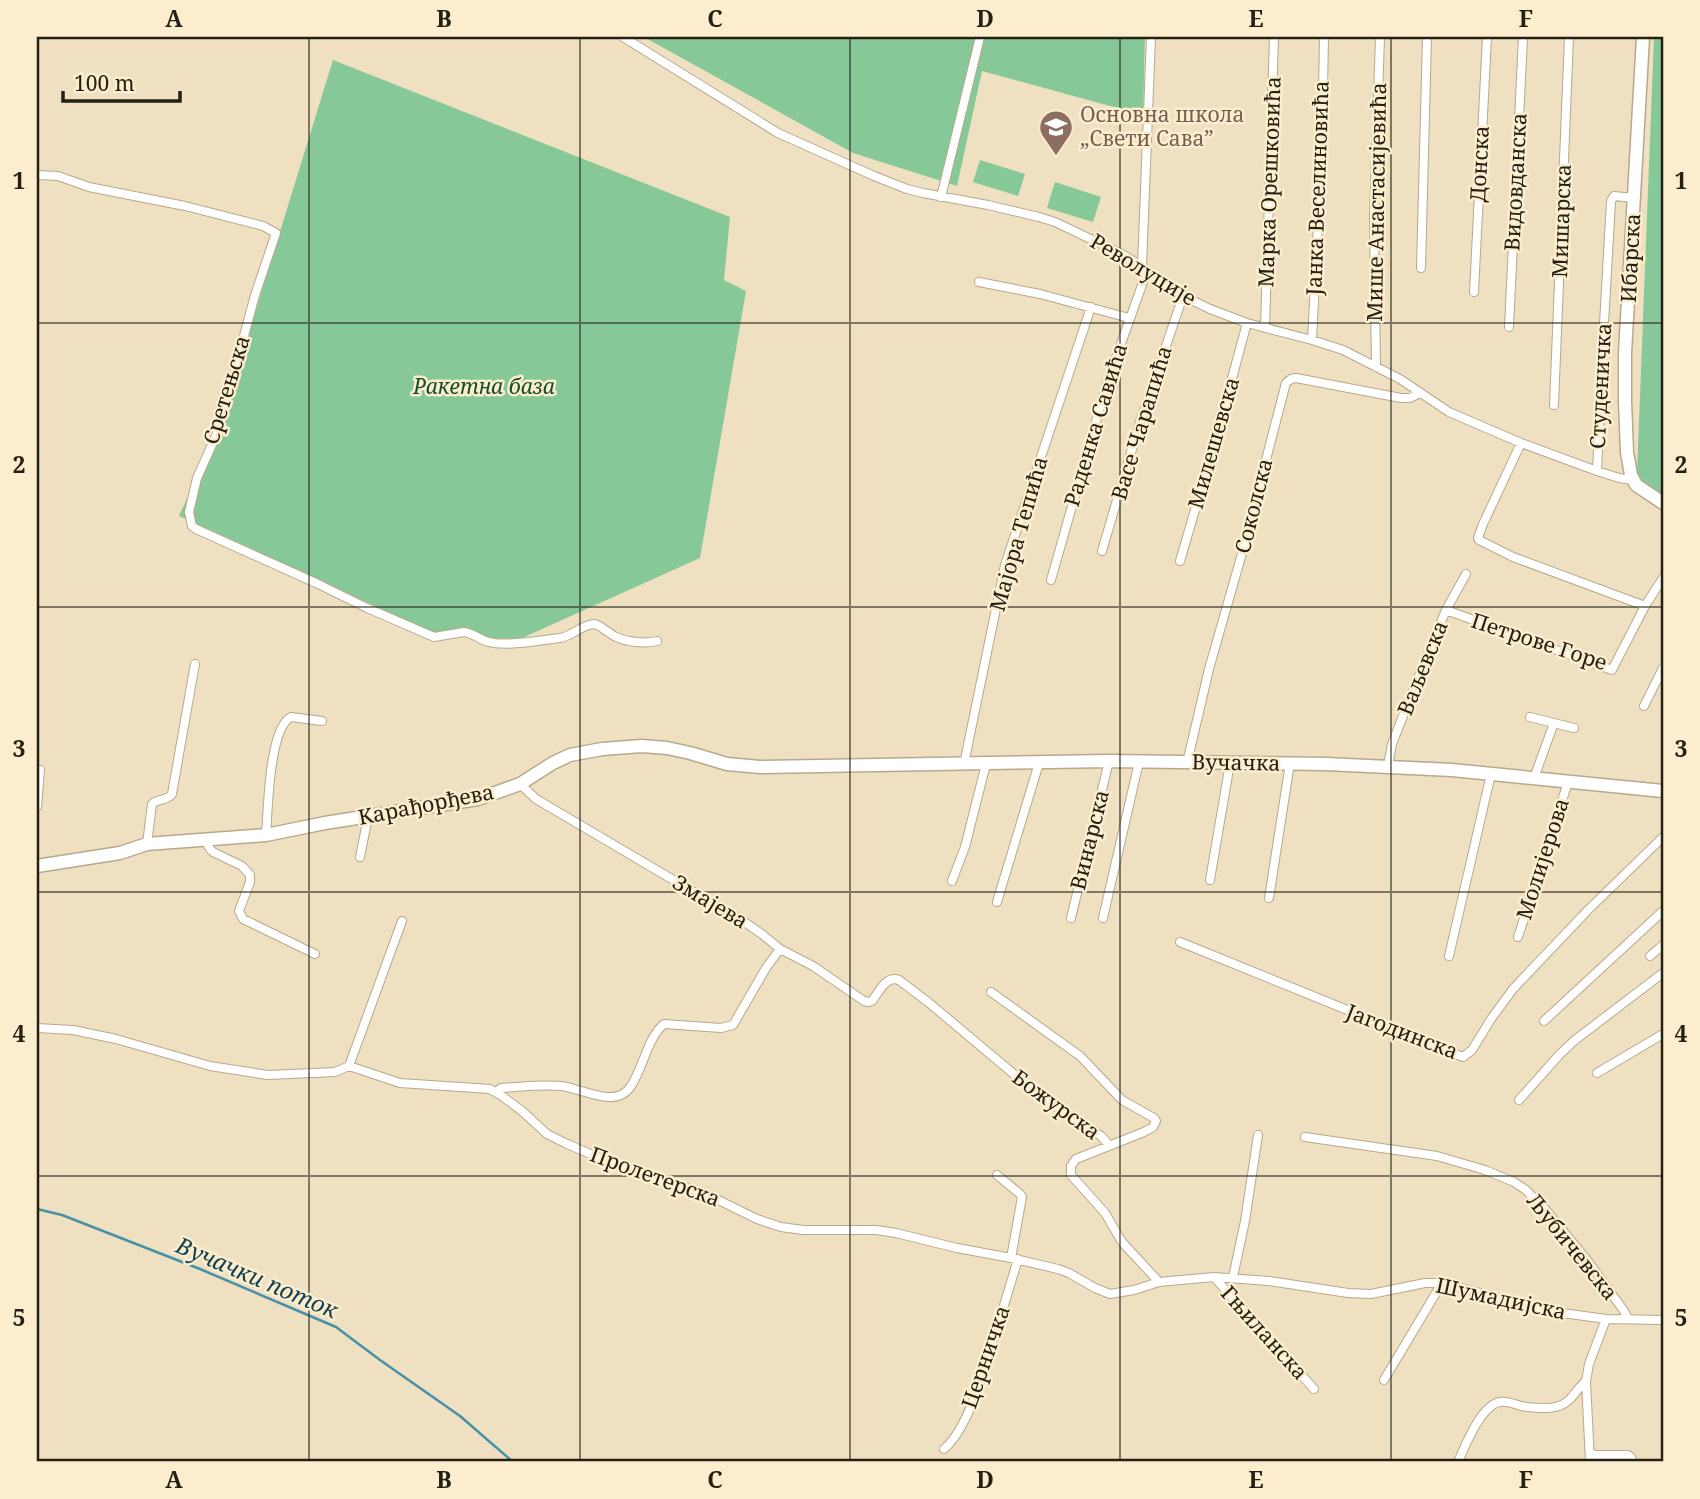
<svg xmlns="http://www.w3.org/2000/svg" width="1700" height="1499" font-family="'Noto Serif',serif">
<rect width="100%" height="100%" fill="#eee0c0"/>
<path fill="#87c899" d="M644 37H1145L1143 115 982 71 957 186 853 153Z
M1654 37H1663V495L1643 481 1637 473Z
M333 60 730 217 724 280 746 291 700 558 522 638 492 639 465 628 436 634 179 516 219 429Z
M980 160 1025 174 1018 196 973 182Z
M1055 182 1101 197 1093 222 1047 208Z"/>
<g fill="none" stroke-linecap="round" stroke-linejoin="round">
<path stroke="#4791a8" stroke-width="2.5" d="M37 1209 62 1215 200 1269 336 1327 380 1360 460 1416 513 1462"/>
<g stroke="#b7a98b" stroke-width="10">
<path id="street" d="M623 37 778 133 874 176 907 189 923 193 988 205 1039 217 1055 222 1120 253 1142 266 1156 279 1183 296 1210 309 1247 323 1312 340 1343 350 1400 379 1449 412 1521 443 1597 471 1619 478 1632 480
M37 175 58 176 89 187 185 206 263 226 276 233 255 295 219 429 197 478 189 512 192 526 196 529 316 583 367 608 434 637 464 632C473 633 480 640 489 642 506 647 543 640 560 638 573 636 582 624 595 624 603 627 608 633 616 637 627 642 645 644 657 641
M941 197 980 37
M1142 266 1151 37
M1421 268 1427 37
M979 282 1040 294 1129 318
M1474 292 1487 37
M1509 327 1523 37
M1265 328 1274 37
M1312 340 1322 146 1324 37
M1376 367 1374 217 1380 37
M1554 405 1569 37
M1521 443 1483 524 1478 538 1479 540 1513 557 1645 606
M1597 471 1602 359 1611 201 1614 196 1634 198
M1102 551 1140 422 1183 296
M1180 561 1212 452 1247 323
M1051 580 1107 383 1147 271
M1446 610 1612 670 1645 606 1663 578
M1644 706 1663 668
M1530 717 1574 728
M1187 763 1209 669 1253 515 1261 479 1286 383 1291 379 1296 378 1401 398H1410L1420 393
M964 764 1005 565 1091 307
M1388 766 1392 744 1416 683 1446 610 1466 574
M1534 778 1554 723
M520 784 536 799 743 921 763 935 780 949 813 966 864 1001 869 1002 872 1001C879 992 886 975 899 980L928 1002 1040 1096 1101 1136 1109 1145
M37 807 40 770
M266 835C268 810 269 728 291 717L322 721
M205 840 210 849 213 852 242 866 250 875V882L239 911 243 919 315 954
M147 844 152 804C158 798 168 801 172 794L195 664
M360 857 368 817
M1210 880 1230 763
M952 881 965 847 986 764
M1269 898 1290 763
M997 902 1039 763
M1071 918 1109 761
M1103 918 1139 762
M1518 937 1568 782
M1180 942 1463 1057 1472 1050 1491 1019 1513 989 1588 910 1663 837
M1449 956 1491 774
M1650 956 1663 945
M991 992 1080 1056 1122 1100 1154 1118 1156 1121 1153 1127 1144 1132 1076 1159 1071 1166V1175L1105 1213 1122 1242 1159 1282
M1544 1021 1663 911
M37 1028 73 1030 116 1039 210 1066 268 1075 335 1072 349 1066 400 1083 490 1089 502 1096 522 1111 547 1134 565 1143 636 1174 702 1192 757 1219 781 1227 803 1230H876L896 1233 957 1248 1011 1258 1058 1269 1069 1273 1095 1288 1110 1294 1134 1290 1159 1282 1214 1277 1269 1281 1348 1293 1371 1294 1425 1283H1442L1555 1312 1606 1319 1663 1320
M349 1066 402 921
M1597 1073 1663 1034
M496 1092 501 1088C520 1087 541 1084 561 1086 582 1088 616 1110 631 1086 643 1068 648 1037 664 1024L721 1028 733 1025 766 968 780 949
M1519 1100 1560 1054 1575 1040 1663 973
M1305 1137 1437 1156 1485 1170 1514 1182 1526 1190 1545 1209 1587 1260 1624 1311 1628 1319
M997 1175 1020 1194 1022 1197 1011 1258
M1214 1277 1314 1389
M1233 1277 1245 1221 1258 1135
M1384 1380 1442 1283
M944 1449C961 1435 975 1399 981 1378 983 1371 984 1363 986 1357 999 1325 1008 1292 1018 1259
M1591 1453 1595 1455H1628L1631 1457 1633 1462
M1458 1462C1465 1446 1481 1405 1500 1402 1507 1401 1515 1404 1521 1406 1533 1408 1547 1410 1559 1406 1572 1402 1576 1389 1586 1381
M1590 1462 1586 1381 1589 1364 1606 1319"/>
</g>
<g stroke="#b7a98b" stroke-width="15">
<path id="secondary" d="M1643 37 1625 353V401L1627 452 1631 475 1636 485 1663 503
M37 866 120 853 147 844 266 835 325 823 478 799 520 784 553 763 570 755 602 749 642 746 667 748 690 753 727 764 760 767 1109 761 1326 764 1452 770 1663 791"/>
</g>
<use href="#street" stroke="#fff" stroke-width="8"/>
<use href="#secondary" stroke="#fff" stroke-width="12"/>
</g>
<path fill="none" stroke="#252014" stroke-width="2" stroke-opacity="0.55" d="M309 37V1462M580 37V1462M850 37V1462M1120 37V1462M1391 37V1462M37 323H1663M37 607H1663M37 892H1663M37 1176H1663"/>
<defs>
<g id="school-pin" transform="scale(1.75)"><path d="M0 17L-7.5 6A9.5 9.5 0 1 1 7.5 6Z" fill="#8d6e63" stroke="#fbedcd"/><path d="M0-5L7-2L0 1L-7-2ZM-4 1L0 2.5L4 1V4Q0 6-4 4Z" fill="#fff"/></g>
</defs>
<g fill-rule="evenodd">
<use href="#school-pin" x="1056" y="127"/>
</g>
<g text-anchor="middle" stroke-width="5" stroke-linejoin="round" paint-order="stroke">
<g font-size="21" fill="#785e54" stroke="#fbedcd" text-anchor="start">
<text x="1080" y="122">Основна школа<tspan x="1080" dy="24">„Свети Сава”</tspan></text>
</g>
<g font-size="21" fill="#252014" stroke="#fbedcd">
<text transform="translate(1480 164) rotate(-87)" y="7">Донска</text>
<text transform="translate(1270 182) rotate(-88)" y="7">Марка Орешковића</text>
<text transform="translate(1516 182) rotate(-87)" y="7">Видовданска</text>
<text transform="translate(1318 188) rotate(-88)" y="7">Јанка Веселиновића</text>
<text transform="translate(1377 202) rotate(-89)" y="7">Мише Анастасијевића</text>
<text transform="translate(1562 221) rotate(-88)" y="7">Мишарска</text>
<text transform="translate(1631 258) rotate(-87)" y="7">Ибарска</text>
<text transform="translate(1143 270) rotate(31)" y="7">Револуције</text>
<text transform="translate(1601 386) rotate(-87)" y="7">Студеничка</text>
<text transform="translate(227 390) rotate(-73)" y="7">Сретењска</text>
<text transform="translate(1142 423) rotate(-73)" y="7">Васе Чарапића</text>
<text transform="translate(1096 425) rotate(-73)" y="7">Раденка Савића</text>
<text transform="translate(1214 443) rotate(-74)" y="7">Милешевска</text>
<text transform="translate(1254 506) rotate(-76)" y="7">Соколска</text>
<text transform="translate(1019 534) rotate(-74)" y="7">Мајора Тепића</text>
<text transform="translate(1539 642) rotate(18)" y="7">Петрове Горе</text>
<text transform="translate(1423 668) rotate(-68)" y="7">Ваљевска</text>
<text transform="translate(1236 763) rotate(1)" y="7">Вучачка</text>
<text transform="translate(426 805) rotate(-11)" y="7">Карађорђева</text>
<text transform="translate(1090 840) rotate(-76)" y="7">Винарска</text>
<text transform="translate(1543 859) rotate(-72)" y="7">Молијерова</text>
<text transform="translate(710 902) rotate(31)" y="7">Змајева</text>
<text transform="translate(1402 1032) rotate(21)" y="7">Јагодинска</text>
<text transform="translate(1056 1105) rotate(36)" y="7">Божурска</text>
<text transform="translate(655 1177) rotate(20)" y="7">Пролетерска</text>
<text transform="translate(1572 1247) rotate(51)" y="7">Љубичевска</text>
<text transform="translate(1501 1299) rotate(12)" y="7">Шумадијска</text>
<text transform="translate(1264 1333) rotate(48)" y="7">Гњиланска</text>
<text transform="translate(986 1357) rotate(-71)" y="7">Церничка</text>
</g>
<g font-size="21" font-style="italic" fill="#144e2a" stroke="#fbedcd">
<text x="484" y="394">Ракетна база</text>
</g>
<g font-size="23" font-style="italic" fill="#134252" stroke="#fbedcd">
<text transform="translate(257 1278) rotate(23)" y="8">Вучачки поток</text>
</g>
</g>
<rect width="1700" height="1499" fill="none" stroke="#fbedcd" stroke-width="77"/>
<path d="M63 91v10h117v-10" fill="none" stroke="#252014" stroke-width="3.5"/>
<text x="74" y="91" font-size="21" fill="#252014" stroke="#fbedcd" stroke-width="5" paint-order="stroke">100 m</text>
<rect x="38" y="38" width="1624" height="1422" fill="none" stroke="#252014" stroke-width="2.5"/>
<g font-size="23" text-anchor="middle" font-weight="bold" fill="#252014">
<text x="174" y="27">A</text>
<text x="444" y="27">B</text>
<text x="715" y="27">C</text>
<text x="985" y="27">D</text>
<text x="1256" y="27">E</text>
<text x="1526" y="27">F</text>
<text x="19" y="189">1</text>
<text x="1681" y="189">1</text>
<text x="19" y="473">2</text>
<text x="1681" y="473">2</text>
<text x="19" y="757">3</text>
<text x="1681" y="757">3</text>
<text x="19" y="1042">4</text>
<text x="1681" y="1042">4</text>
<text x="19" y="1326">5</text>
<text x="1681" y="1326">5</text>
<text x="174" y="1488">A</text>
<text x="444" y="1488">B</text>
<text x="715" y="1488">C</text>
<text x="985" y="1488">D</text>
<text x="1256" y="1488">E</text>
<text x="1526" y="1488">F</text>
</g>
</svg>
